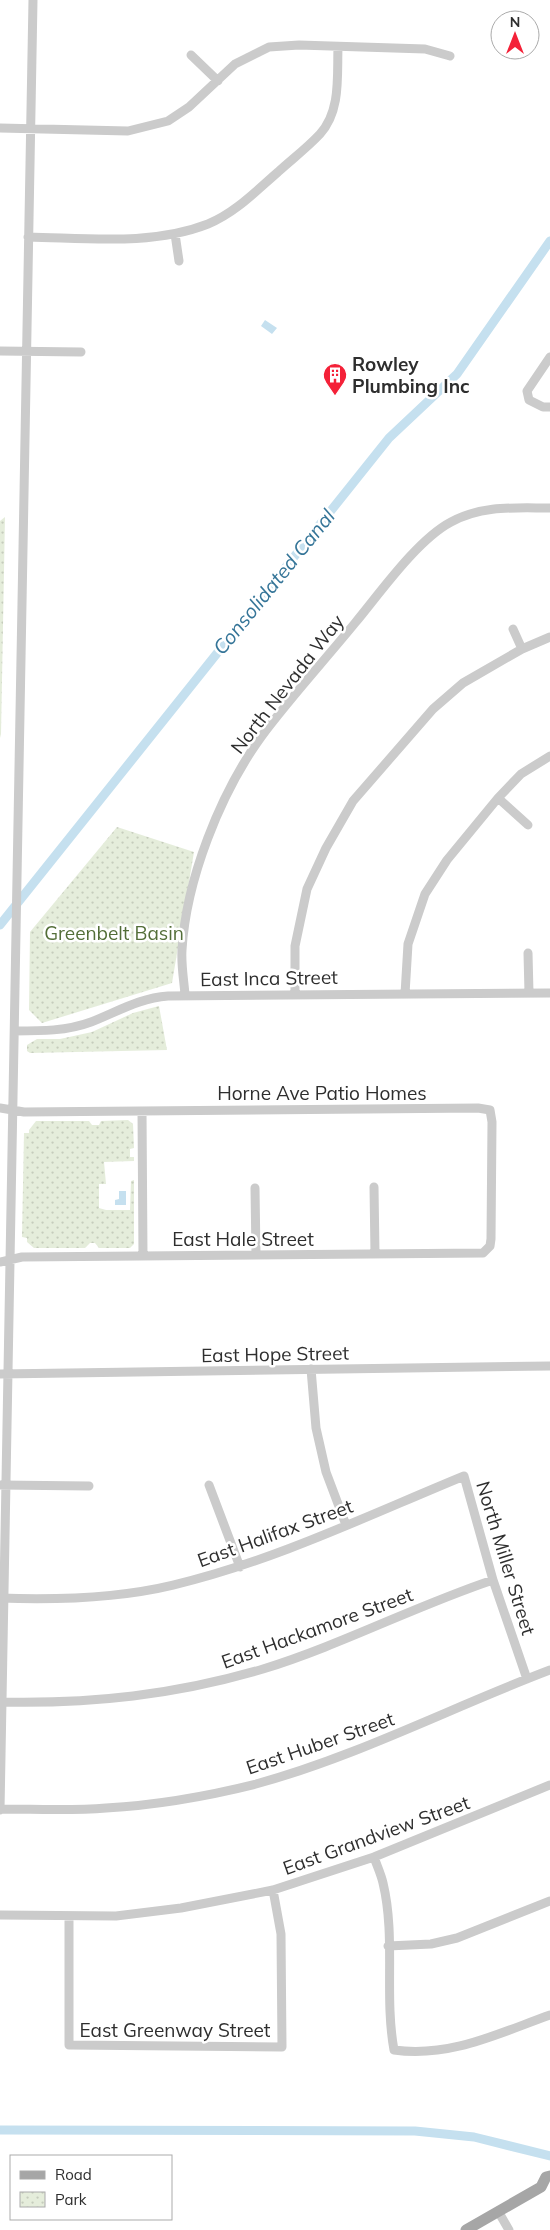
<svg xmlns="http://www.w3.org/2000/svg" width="550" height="2230" font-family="Mulish,sans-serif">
<defs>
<pattern id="park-dots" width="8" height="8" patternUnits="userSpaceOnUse" patternTransform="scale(1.25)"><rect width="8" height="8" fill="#e5eddb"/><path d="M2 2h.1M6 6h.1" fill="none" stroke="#c5ccbc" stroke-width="1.8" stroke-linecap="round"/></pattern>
</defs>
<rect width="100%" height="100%" fill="#fff"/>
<path fill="url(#park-dots)" d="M5 517 1 734 0 738V521Z
M117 827 194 852 172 983 42 1023 29 1010 30 932Z
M159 1006 167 1050 30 1053 27 1051V1045L37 1039H60L92 1032 133 1013Z
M128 1120 133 1124 134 1148 130 1149V1157H134V1161L104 1162 106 1184H99V1208L106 1210H130L131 1181 134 1180V1244L130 1248H99L95 1243H90L85 1248H34L27 1242V1238L22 1237 24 1133H29V1130L36 1121H89L92 1125H99L101 1121Z"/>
<path fill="#c5e0ef" d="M265 320 277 328 272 334 261 326Z
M119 1191H126V1205H115V1200L119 1199Z"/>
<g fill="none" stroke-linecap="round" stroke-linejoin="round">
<path stroke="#c5e0ef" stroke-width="9" d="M0 925 389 438 457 374 550 241
M0 2130 415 2131 474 2137 550 2156"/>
<path stroke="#cbcbcb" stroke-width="9" d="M191 55 218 81
M0 128 128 131 168 121 189 107 235 64 269 47 299 45 425 49 450 56
M175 234 179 261
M28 237C87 238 152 246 208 224 235 213 256 191 278 172 291 160 307 148 320 134 341 111 337 76 338 47
M0 351 81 352
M550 357 527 391 529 400 543 407H550
M513 629 522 649
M498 798 528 825
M528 953 529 993
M295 994V946L307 889 326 848 353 801 433 709 463 683 522 649 550 637
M405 994 408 944 425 894 447 860 498 798 521 774 550 756
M185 995C184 981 181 965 182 950 186 880 220 794 261 737 290 698 324 661 355 623 380 593 417 540 451 522 482 505 515 508 550 508
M15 1031C41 1031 67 1031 91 1022 117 1012 139 998 168 996L550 993
M0 1108 24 1112 478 1108 490 1110 492 1122 491 1239 490 1246 483 1253 22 1257 0 1262
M142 1111 143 1256
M374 1187 375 1254
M255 1188 256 1255
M311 1369 316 1428 326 1472 346 1525
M0 1374 550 1366
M0 1485 89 1486
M209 1485 240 1567
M0 1598C55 1600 119 1598 173 1585 274 1561 369 1515 464 1476L493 1580 527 1679
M0 1702C92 1704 175 1695 263 1669 341 1645 415 1606 493 1580
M0 1809C35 1809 71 1811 106 1808 156 1805 208 1796 256 1784 358 1756 452 1707 550 1670
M0 1810 33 0
M374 1857C377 1866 381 1874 383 1883 396 1937 384 1995 394 2050 450 2058 499 2033 550 2015
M0 1915 116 1916 181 1908 273 1890 374 1857 550 1785
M69 1916V2045L282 2047 281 1934 273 1890
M388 1946 431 1944 457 1938 550 1901
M498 2211 509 2230"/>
<path stroke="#a6a6a6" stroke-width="11" d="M466 2230 541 2187 546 2177 550 2176"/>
</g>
<defs>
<g id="building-pin" transform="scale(1.25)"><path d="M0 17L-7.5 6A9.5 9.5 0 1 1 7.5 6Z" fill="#f42138" stroke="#fff"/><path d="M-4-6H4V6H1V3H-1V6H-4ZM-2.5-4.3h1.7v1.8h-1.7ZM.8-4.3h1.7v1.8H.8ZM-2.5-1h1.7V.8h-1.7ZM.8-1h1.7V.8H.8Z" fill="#fff"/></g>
</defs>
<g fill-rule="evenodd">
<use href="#building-pin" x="335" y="375"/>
</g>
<g text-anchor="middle" stroke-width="5" stroke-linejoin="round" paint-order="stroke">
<g font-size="19" font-weight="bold" fill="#2e2e2e" stroke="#fff" text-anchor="start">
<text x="352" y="371">Rowley<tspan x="352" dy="22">Plumbing Inc</tspan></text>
</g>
<g font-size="19" fill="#2e2e2e" stroke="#fff">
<text transform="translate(287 684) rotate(-52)" y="7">North Nevada Way</text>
<text transform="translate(269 978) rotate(-1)" y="7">East Inca Street</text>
<text x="322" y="1100">Horne Ave Patio Homes</text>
<text x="243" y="1246">East Hale Street</text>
<text transform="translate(275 1354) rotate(-1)" y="7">East Hope Street</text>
<text transform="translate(275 1533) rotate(-20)" y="7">East Halifax Street</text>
<text transform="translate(506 1558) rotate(73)" y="7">North Miller Street</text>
<text transform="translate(317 1628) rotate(-20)" y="7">East Hackamore Street</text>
<text transform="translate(320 1743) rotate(-19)" y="7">East Huber Street</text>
<text transform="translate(376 1835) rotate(-20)" y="7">East Grandview Street</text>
<text x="175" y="2037">East Greenway Street</text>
</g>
<g font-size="19" fill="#536e38" stroke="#fff">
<text x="114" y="940">Greenbelt Basin</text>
</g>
<g font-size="20" font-style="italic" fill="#357598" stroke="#fff">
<text transform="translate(274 582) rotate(-51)" y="7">Consolidated Canal</text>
</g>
</g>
<rect x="10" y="2155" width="162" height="65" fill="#ffffff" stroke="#ababab"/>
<rect x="20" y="2171" width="25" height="8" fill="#a6a6a6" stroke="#ababab"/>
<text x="55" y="2180" font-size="15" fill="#2e2e2e">Road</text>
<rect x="20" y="2192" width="25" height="15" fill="url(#park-dots)" stroke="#ababab"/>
<text x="55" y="2205" font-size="15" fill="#2e2e2e">Park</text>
<g transform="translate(515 35)"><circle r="24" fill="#ffffff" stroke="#ababab"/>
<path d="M0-4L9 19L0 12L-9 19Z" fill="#f42138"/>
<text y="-8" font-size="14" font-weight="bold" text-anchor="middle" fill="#2e2e2e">N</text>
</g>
</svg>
